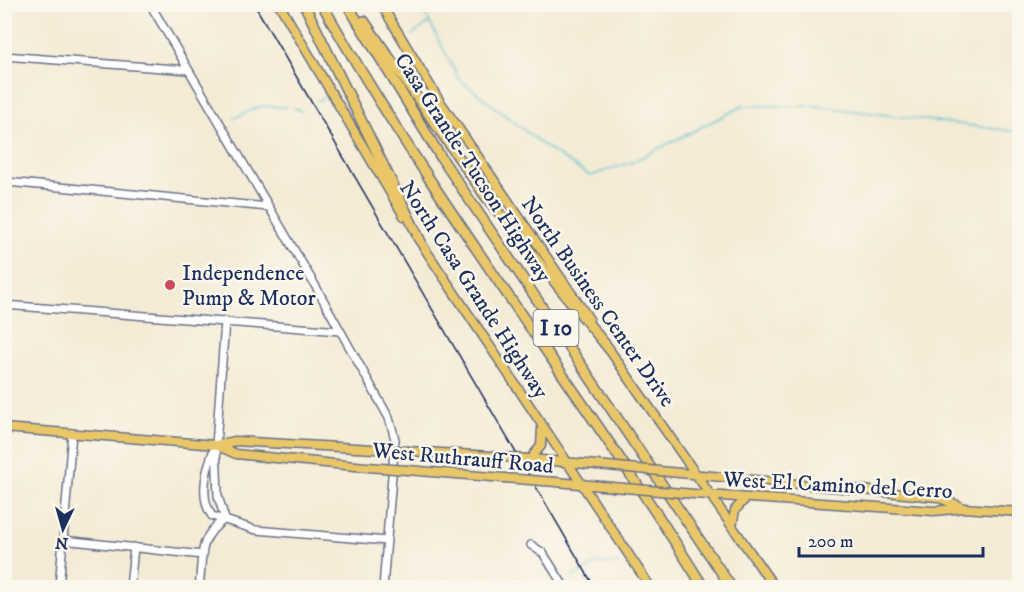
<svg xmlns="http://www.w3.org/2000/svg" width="1024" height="592" font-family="'IM FELL DW Pica',serif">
<rect width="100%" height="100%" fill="#fbf7ec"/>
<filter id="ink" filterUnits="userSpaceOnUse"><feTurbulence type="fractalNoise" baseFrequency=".0167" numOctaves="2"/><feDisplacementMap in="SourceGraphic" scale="12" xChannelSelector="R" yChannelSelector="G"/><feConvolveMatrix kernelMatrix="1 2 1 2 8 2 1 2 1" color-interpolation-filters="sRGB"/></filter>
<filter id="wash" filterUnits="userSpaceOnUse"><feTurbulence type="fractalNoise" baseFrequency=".008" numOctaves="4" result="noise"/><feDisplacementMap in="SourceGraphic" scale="24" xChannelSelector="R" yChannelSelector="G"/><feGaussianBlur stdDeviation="1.35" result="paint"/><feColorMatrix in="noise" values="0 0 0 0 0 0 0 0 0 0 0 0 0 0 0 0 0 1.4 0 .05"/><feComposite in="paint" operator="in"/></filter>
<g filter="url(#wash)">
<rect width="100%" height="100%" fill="#f4ebd5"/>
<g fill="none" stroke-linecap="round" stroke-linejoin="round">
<path stroke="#55c1cf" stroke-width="1.5" d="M420 4 459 79 548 149 590 176 632 162 743 106H816L1020 132
M412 35 430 22
M318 101 326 95
M294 108 301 111
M234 118 261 106 287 107
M572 577 598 563 618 564"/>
</g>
</g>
<g filter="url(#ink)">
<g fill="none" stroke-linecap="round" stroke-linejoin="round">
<g stroke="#677188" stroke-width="10">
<path id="minor" d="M150 4 316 287 389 418 395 439 383 588
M4 56 188 70
M7 182 269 207
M4 305 340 331
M216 445C207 465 198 496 212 516L256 530 387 541
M225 519 218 496 216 445 225 321
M63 540 203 555
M531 545 543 553 565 588
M59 588 72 433
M130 588 134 547
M199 588C203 557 197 538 225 519"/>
</g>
<g stroke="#677188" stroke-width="11">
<path id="major" d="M279 4 404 216
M381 4 437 97 589 319
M417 237 651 588
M606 345 775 588
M4 428 216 445 235 441 356 448
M216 445 236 454 355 466
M409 451 491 456
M530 459 597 465
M530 459 541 446 542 427
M407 470 504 478
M680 473 937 497 960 506
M556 482 613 487
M694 494 934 511 964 508 1020 512
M732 527 735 510 745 499"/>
</g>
<g stroke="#677188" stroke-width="12">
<path id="highway" d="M304 4 421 242
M322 4C436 207 581 390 704 588
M347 4 442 159 732 588
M364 21 486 197 609 349"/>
</g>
<use href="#minor" stroke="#fff" stroke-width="7"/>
<use href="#major" stroke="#e9c769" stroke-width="8"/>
<use href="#highway" stroke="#e9c769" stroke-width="9"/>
<path stroke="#1b2f5e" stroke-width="1.5" d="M254 4 595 588"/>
<g stroke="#677188" stroke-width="11" stroke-linecap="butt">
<path id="major-bridge" d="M356 448 409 451
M491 456 530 459
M597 465 680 473
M355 466 407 470
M504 478 556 482
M613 487 694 494"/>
</g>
<use href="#major-bridge" stroke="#e9c769" stroke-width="8"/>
</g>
</g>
<circle fill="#d1495b" stroke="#fbf7ec" stroke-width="2" cx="170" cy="285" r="6"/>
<g text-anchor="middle" stroke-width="5" stroke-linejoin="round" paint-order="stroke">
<rect fill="#fbf7ec" stroke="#5e6b89" stroke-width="1.5" x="533.5" y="310" width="45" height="36" rx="4.5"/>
<g font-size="21" font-weight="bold" fill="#1b2f5e">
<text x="556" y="335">I 10</text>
</g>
<g font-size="22" fill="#1b2f5e" stroke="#fbf7ec">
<text transform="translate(474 167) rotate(57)" y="8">Casa Grande-Tucson Highway</text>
<text transform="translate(475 289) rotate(57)" y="8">North Casa Grande Highway</text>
<text transform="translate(599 301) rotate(55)" y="8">North Business Center Drive</text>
<text transform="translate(463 457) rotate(5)" y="8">West Ruthrauff Road</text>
<text transform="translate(838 484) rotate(3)" y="8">West El Camino del Cerro</text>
</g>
<g font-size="22" fill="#1b2f5e" stroke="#fbf7ec" text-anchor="start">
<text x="182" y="280">Independence<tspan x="182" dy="25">Pump &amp; Motor</tspan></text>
</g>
</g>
<rect width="1024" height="592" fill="none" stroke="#fbf7ec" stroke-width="24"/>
<g transform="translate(63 529) rotate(185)" stroke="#fbf7ec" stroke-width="4.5" paint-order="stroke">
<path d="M0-4.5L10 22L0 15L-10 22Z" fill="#1b2f5e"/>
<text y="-9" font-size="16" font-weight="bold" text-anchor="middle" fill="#1b2f5e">N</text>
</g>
<path d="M799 547v9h184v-9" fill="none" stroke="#1b2f5e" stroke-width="3"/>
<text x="808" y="547" font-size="18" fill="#1b2f5e" stroke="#fbf7ec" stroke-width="4.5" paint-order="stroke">200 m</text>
</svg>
